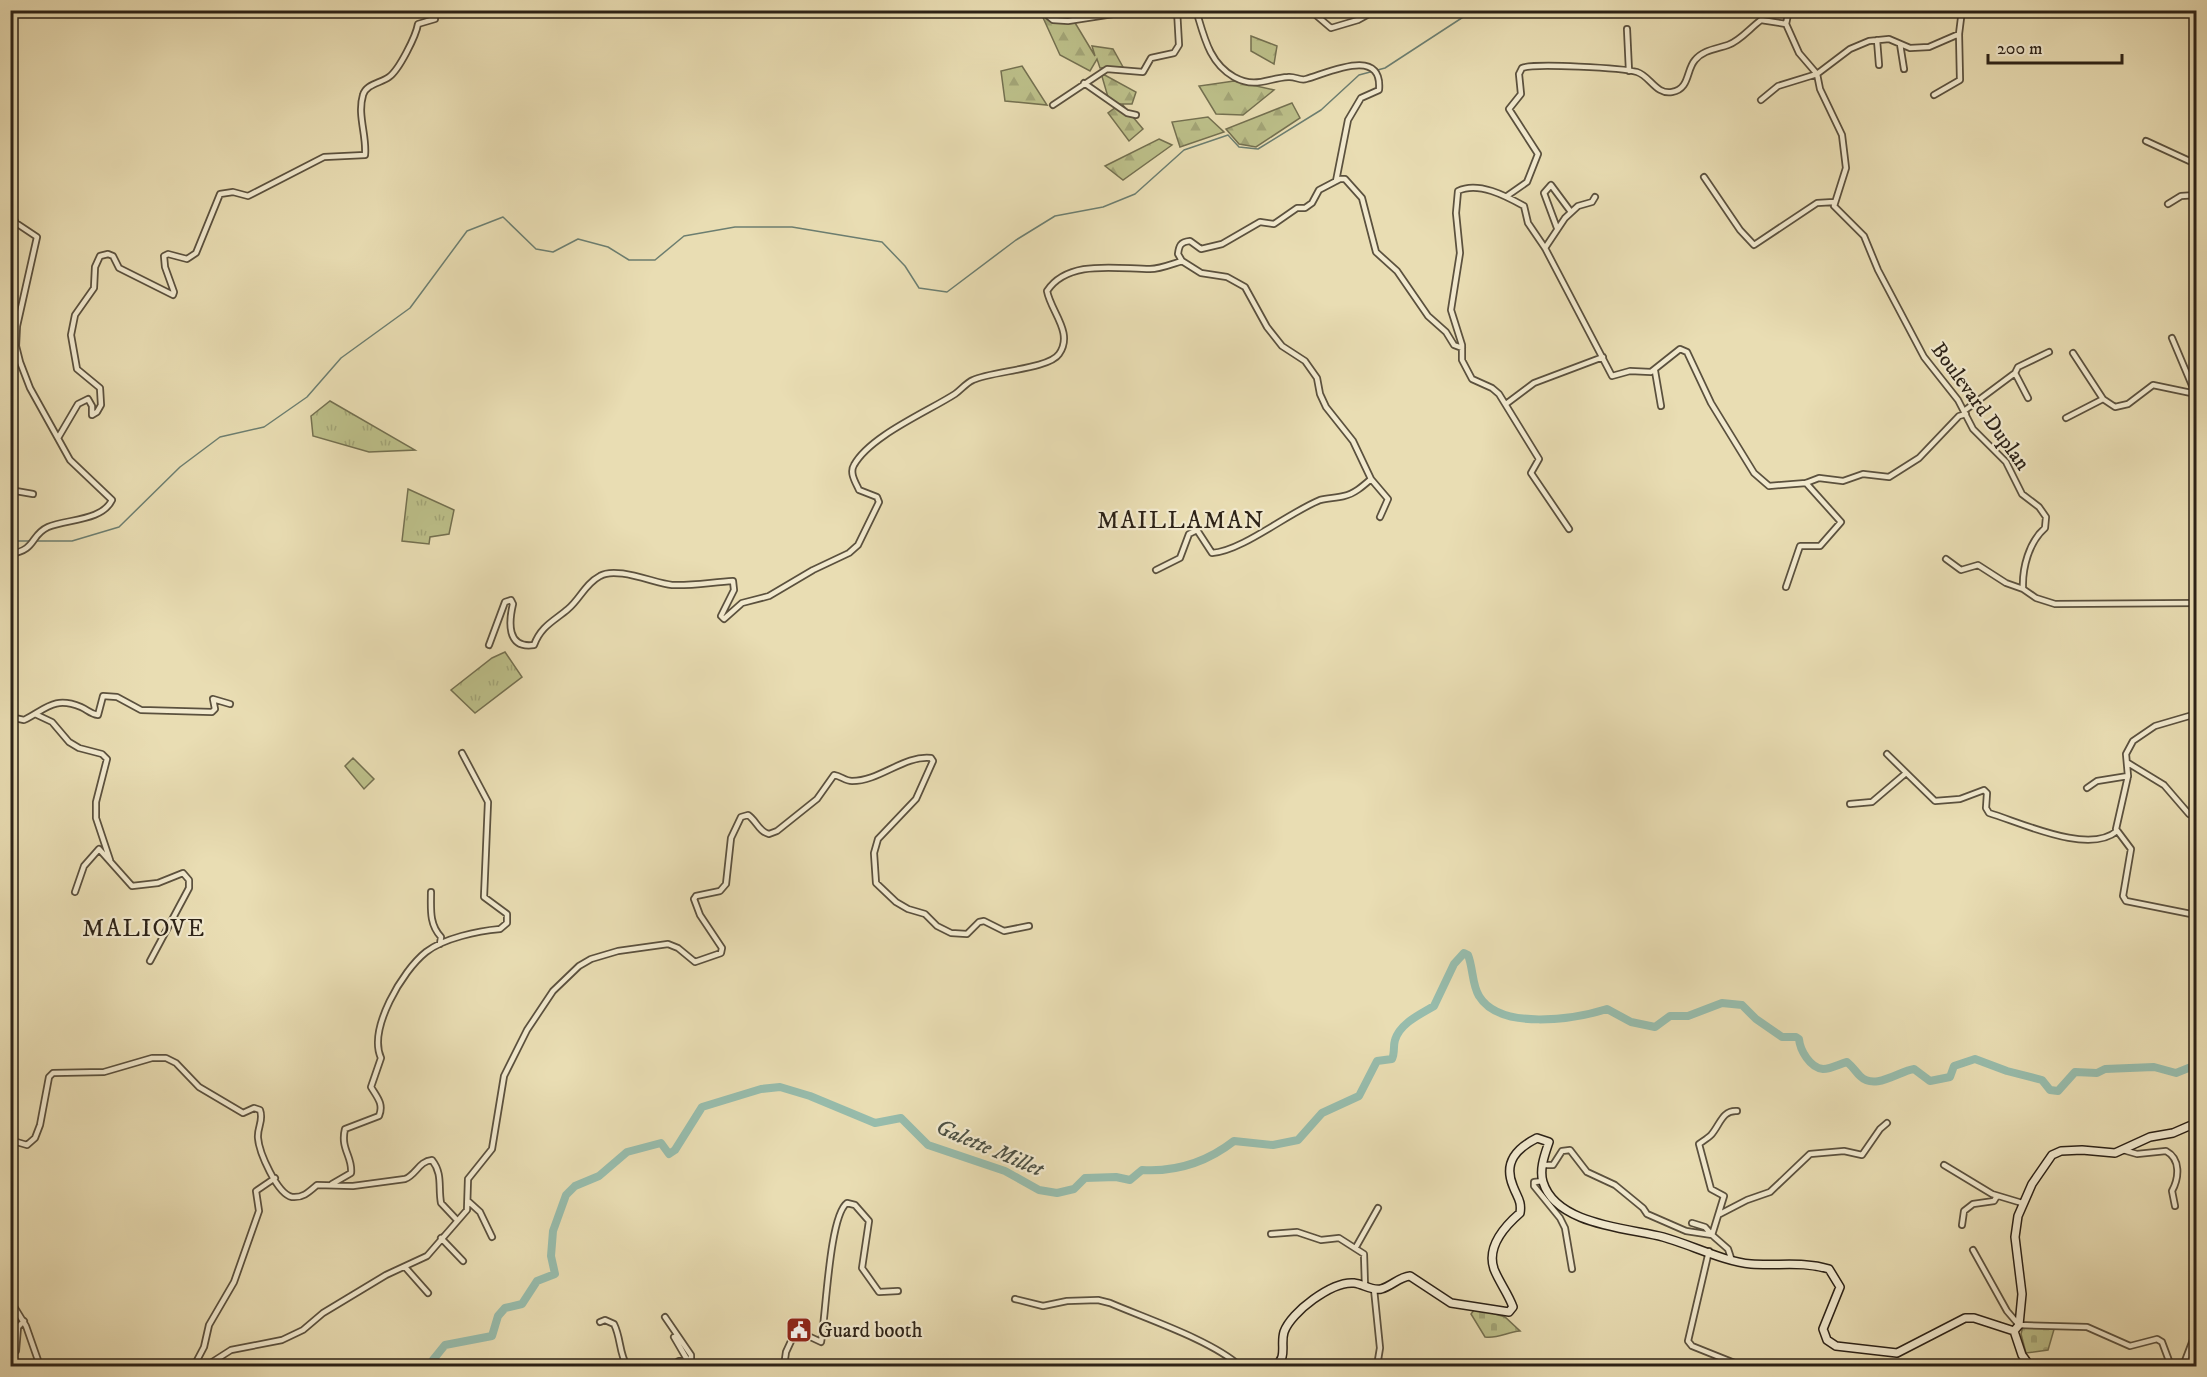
<svg xmlns="http://www.w3.org/2000/svg" width="2207" height="1377" font-family="'IM FELL DW Pica',serif">
<defs>
<pattern id="forest-firs" width="22" height="20" patternUnits="userSpaceOnUse" patternTransform="scale(1.5)"><rect width="22" height="20" fill="#bcbf89"/><path d="M5 1l3.5 6h-7zM16 11l3.5 6h-7z" fill="#a2a476"/></pattern>
<pattern id="cemetery-stones" width="16" height="16" patternUnits="userSpaceOnUse" patternTransform="scale(1.5)"><rect width="16" height="16" fill="#bcbf89"/><path d="M2 7V4a2 2 0 0 1 4 0v3zM10 15v-3a2 2 0 0 1 4 0v3z" fill="#a2a476"/></pattern>
<pattern id="park-tufts" width="24" height="20" patternUnits="userSpaceOnUse" patternTransform="scale(1.5)"><rect width="24" height="20" fill="#bcbf89"/><path d="M3 7l-1-3M5 7V3M7 7l1-3M15 17l-1-3M17 17v-4M19 17l1-3" fill="none" stroke="#a2a476"/></pattern>
</defs>
<rect width="100%" height="100%" fill="#e9ddb3"/>
<filter id="stains"><feTurbulence type="fractalNoise" baseFrequency=".00333" numOctaves="4"/><feColorMatrix values="0 0 0 0 .2 0 0 0 0 .09 0 0 0 0 .02 0 0 0 .5 -.17"/></filter>
<radialGradient id="worn" r=".72"><stop offset=".6" stop-color="#630" stop-opacity="0"/><stop offset="1" stop-color="#630" stop-opacity=".3"/></radialGradient>
<path fill="url(#forest-firs)" stroke="#747050" stroke-width="1.5" d="M1040 11H1068L1095 56 1092 46 1113 49 1123 67 1100 68 1097 59 1090 71 1060 55Z
M1251 36 1277 46 1274 64 1251 51Z
M1022 66 1047 105 1005 101 1001 71Z
M1101 73 1136 92 1132 104H1122L1143 129 1129 141 1108 113 1120 104H1110Z
M1234 81 1274 90 1243 115 1216 114 1199 86Z
M1292 103 1300 118 1256 147 1239 144 1226 129Z
M1208 117 1224 132 1180 147 1172 122Z
M1159 139 1172 145 1123 180 1105 166Z"/>
<path fill="url(#cemetery-stones)" stroke="#747050" stroke-width="1.5" d="M1479 1309 1505 1317 1520 1331C1507 1332 1498 1339 1485 1337L1471 1314 1474 1310Z
M2023 1326H2055L2048 1350 2026 1353 2021 1334Z"/>
<path fill="url(#park-tufts)" stroke="#747050" stroke-width="1.5" d="M330 401 415 450 369 452 313 436 311 416Z
M408 489 454 510 449 534 430 537 429 544 402 541Z
M505 652 522 677 475 713 451 690 492 658Z"/>
<path fill="#bcbf89" stroke="#747050" stroke-width="1.5" d="M353 758 374 779 364 789 345 766Z"/>
<g fill="none" stroke-linecap="round" stroke-linejoin="round">
<path stroke="#6c7e70" stroke-width="1.5" d="M10 541H31
M36 541H72L119 527 180 467 220 437 264 427 307 397 341 358 410 308 467 231 503 217 536 249 553 252 578 239 608 247 629 260H655L684 236 735 227H792L882 242 905 266 919 288 947 292 1016 240 1055 216 1103 207 1135 194 1184 150 1228 135 1239 147 1258 149 1321 110 1359 75 1385 68 1474 10"/>
<path stroke="#97bcac" stroke-width="8" d="M428 1366 445 1345 492 1336 498 1316 505 1308 522 1304 537 1281 555 1274 551 1256 553 1231 566 1195 575 1186 599 1176 627 1152 661 1143 669 1154 675 1150 702 1107 761 1089 780 1087 810 1096 875 1123 901 1118 928 1145 1005 1171 1039 1190 1057 1193 1074 1189 1085 1178 1116 1177 1130 1180 1142 1170C1175 1172 1207 1162 1234 1141L1273 1145 1298 1140 1322 1113 1359 1096 1377 1061 1392 1059C1395 1053 1393 1046 1395 1040 1400 1023 1421 1014 1434 1006L1454 964 1464 953 1468 955C1473 967 1472 985 1479 996 1500 1031 1575 1019 1607 1009L1631 1022 1655 1027 1670 1016H1688L1722 1003 1742 1005 1756 1019 1782 1037H1796L1799 1039C1800 1050 1810 1068 1823 1069 1832 1069 1839 1064 1847 1062 1853 1067 1856 1072 1860 1076 1875 1091 1899 1071 1914 1069L1930 1081 1950 1077 1954 1066 1975 1059 2007 1071 2042 1080 2050 1090 2058 1091 2075 1072 2097 1073 2105 1069 2154 1067 2176 1073 2196 1065"/>
<g stroke="#5b513e" stroke-width="8">
<path id="street" d="M1041 10 1053 20 1068 21 1113 14 1115 10
M1196 10C1204 36 1209 63 1234 77 1256 89 1268 78 1288 77 1295 76 1300 81 1306 79 1328 73 1383 46 1379 90L1361 98 1348 120 1336 181
M1310 10 1331 28 1358 20 1376 10
M1786 24 1789 10
M1627 29 1629 71
M1877 40 1879 65
M1900 44 1904 69
M1084 83 1127 113 1136 115
M1934 95 1960 80 1959 34 1962 10
M1761 100 1778 86 1817 74 1850 49 1869 41 1889 39 1910 48 1929 47 1959 34
M1053 105 1107 69 1143 72 1151 58 1174 53 1179 45 1177 10
M2146 141 2196 164
M1704 177 1740 230 1754 245 1817 203 1834 202
M1507 196 1527 182 1538 154 1509 109 1521 94 1519 74 1522 68C1534 63 1623 68 1637 72 1650 76 1656 95 1672 92 1690 89 1686 70 1695 60 1703 50 1716 49 1728 45 1740 41 1750 28 1761 20L1786 24 1799 53 1817 74 1820 89 1842 135 1846 168 1834 206 1864 236 1878 270 1924 357 1958 400 1973 429 2006 462 2022 494 2039 507 2046 517 2045 528C2029 542 2022 568 2023 589L2036 598 2055 604 2196 603
M2168 204 2181 196 2196 195
M10 213 16 223 37 237 17 326 16 346 20 362 30 388 70 460 112 500C102 521 67 519 48 527 30 535 37 550 10 554
M1557 228 1544 193 1551 185 1571 212
M1545 248 1565 218 1578 206 1592 202 1595 197
M1182 261 1178 254C1179 246 1180 242 1190 241L1201 249 1222 244 1260 222 1274 224 1297 208H1305L1312 203 1319 190 1340 179H1345L1362 198 1376 252 1397 271 1428 316 1446 332 1454 345 1462 348
M2172 338 2196 395
M2073 353 2103 399 2115 407 2128 404 2153 385 2196 394
M1655 371 1661 406
M2015 373 2028 398
M1506 404 1534 383 1603 357
M1964 411 2015 373 2018 367 2049 352
M2066 418 2103 399
M58 438 78 404 88 399 92 406V415L97 412 101 405 100 388 77 369 71 335 75 315 94 288 95 267 100 256 108 254 113 256 119 268 173 295 174 292 165 267 164 256 168 254 187 259 196 253 220 194 233 192 248 196 324 157 365 155C367 136 357 115 363 95 366 84 381 83 389 77 399 70 416 36 418 24L435 19V10
M10 490 33 494
M1569 529 1531 473 1539 459 1499 394 1492 388 1472 379 1462 360V345L1451 310 1460 253 1456 213 1458 191C1478 181 1506 196 1524 206L1528 223 1545 248 1612 376 1630 371 1651 372 1680 349 1687 352 1711 403 1754 473 1769 486 1806 483 1819 478 1843 481 1863 474 1889 477 1919 458 1959 416 1966 414
M1946 559 1961 570 1978 565 2006 583 2023 589
M1156 570 1180 558 1189 534 1197 530 1212 553C1242 551 1288 513 1320 500 1328 498 1336 498 1344 496 1354 494 1363 486 1371 479
M1786 587 1800 546H1820L1841 522 1806 483
M489 645 505 602 511 600 513 604C509 621 506 649 534 645 541 626 554 621 568 609 580 599 585 584 600 576 616 566 654 583 672 585 692 586 713 582 733 581L734 590 721 616 724 619 742 603 769 596 813 570 849 553 858 545 879 502 877 497 859 490C856 483 849 473 854 465 870 436 927 412 955 394 961 390 966 383 973 380 992 371 1049 369 1059 354 1074 333 1051 312 1047 291 1068 259 1117 269 1150 269 1160 269 1172 264 1182 261L1201 273 1227 277 1245 287 1267 327 1282 346 1305 361 1317 378 1320 394 1326 407 1353 441 1371 479 1388 499 1380 517
M35 714 52 722 69 742 79 748 102 754 107 759 96 802V818L110 860
M2196 714 2155 726 2133 741 2126 754 2128 776 2116 829 2131 849 2123 896 2126 901 2196 915
M10 717 24 720C46 709 54 696 81 707 88 710 90 714 98 715L103 696 117 697 141 710 212 712 215 709 213 699 230 704
M1887 754 1935 801 1960 799 1984 790 1987 793 1986 808 1989 813C2022 823 2089 855 2117 831
M2128 763 2164 785 2189 814
M2087 788 2097 781 2128 776
M1850 804 1872 802 1906 773
M75 892 84 866 99 849 132 886 158 883 183 873 189 880V888L150 961
M431 892C431 909 429 924 441 937L440 944
M10 1140 27 1145 35 1138 40 1125 49 1077 53 1073 104 1072 152 1058H166L176 1063 199 1087 243 1113 254 1108 260 1110C264 1121 257 1127 258 1138 259 1152 277 1194 292 1197 303 1198 309 1192 317 1185L353 1186 405 1179C416 1175 419 1161 432 1160 443 1174 438 1187 441 1203L456 1219
M2123 1150 2137 1154 2166 1151C2181 1159 2179 1178 2172 1191L2175 1206
M1542 1165H1553L1562 1151 1570 1150 1587 1172 1615 1185 1643 1208 1647 1214 1686 1231 1712 1235 1728 1249 1731 1258
M1944 1165 1992 1194 2022 1203
M1543 1181 1534 1182V1186L1560 1218 1565 1228 1572 1269
M332 1184 351 1173C353 1157 340 1149 345 1129L379 1116C384 1104 377 1097 371 1087L381 1058C368 1029 402 971 426 952 444 938 478 931 500 929L507 923V914L484 897 488 802 462 753
M469 1202 480 1212 492 1237
M1720 1214 1747 1200 1770 1192 1810 1154 1844 1151 1862 1155 1880 1129 1887 1123
M1692 1223 1705 1227 1712 1235 1724 1196 1711 1189 1699 1144C1703 1141 1708 1138 1711 1135 1720 1125 1722 1110 1737 1111
M1962 1225 1964 1211 1973 1204 1994 1201 1997 1196
M1271 1234 1297 1232 1321 1240 1339 1238 1364 1254 1365 1286
M441 1238 463 1261
M1356 1247 1378 1208
M1973 1250 2007 1311 2019 1325 2087 1327 2130 1346 2157 1339 2162 1342 2171 1366
M1709 1251 1688 1341 1692 1346 1742 1366
M405 1267 428 1293
M1374 1289 1380 1348 1377 1366
M1015 1299 1043 1306 1067 1301 1098 1300 1110 1303C1147 1319 1211 1340 1240 1366
M10 1300 26 1326 40 1366
M665 1317 691 1355V1360L679 1361 671 1366
M600 1322 605 1320 614 1324C621 1338 619 1353 627 1366
M674 1337 688 1361
M10 1355 16 1351 18 1327 24 1321
M194 1366 204 1347 209 1325 234 1282 259 1211 256 1191 275 1178
M206 1366 231 1350 282 1340 303 1330 323 1313 386 1275 427 1256 467 1210 468 1179 492 1149 504 1076 527 1030 553 991 579 966 591 959 618 951 668 944 678 948 695 962 721 953 722 948 700 915 694 899 696 896 720 891 726 884 731 838 741 817 748 815C756 820 759 832 769 834L777 831 817 799 834 775C841 776 845 781 852 781 880 781 904 755 931 758L933 761 916 799 878 839 874 853 876 883 896 902 908 909 925 914 937 926 951 933 967 934 979 922 984 921 1004 931 1029 926
M784 1366 786 1352 792 1339 804 1334 821 1342C826 1317 829 1216 847 1203L855 1205 869 1221 862 1268 879 1292 898 1291
M2183 1366 2196 1332"/>
</g>
<g stroke="#2c2217" stroke-width="10">
<path id="secondary" d="M2014 1331 2022 1355 2030 1366
M1275 1366C1288 1357 1280 1345 1284 1332 1291 1312 1332 1281 1354 1283 1363 1284 1372 1291 1381 1289 1392 1286 1399 1277 1410 1276L1451 1303 1509 1312 1513 1307C1508 1293 1499 1282 1494 1269 1486 1246 1505 1226 1520 1213 1522 1201 1517 1197 1513 1186 1503 1162 1517 1148 1537 1138L1549 1142C1545 1154 1539 1169 1543 1182 1556 1225 1628 1228 1663 1237 1689 1244 1725 1262 1751 1264 1778 1266 1803 1261 1829 1269L1840 1287 1823 1329 1827 1340 1836 1346 1897 1353 1965 1318H1974L2014 1331 2019 1325 2022 1294 2015 1237 2018 1216 2032 1184 2052 1155 2061 1151 2082 1150 2115 1153 2150 1137 2173 1133 2196 1123"/>
</g>
<use href="#street" stroke="#f1e9ce" stroke-width="4.5"/>
<use href="#secondary" stroke="#f1e9ce" stroke-width="7"/>
</g>
<defs>
<g id="civic-square" transform="scale(1.35)"><rect x="-9" y="-9" width="18" height="18" rx="4" fill="#8f2418" stroke="#f1e9ce"/><path d="M-.6-6.5H3V-4.5H.6V-3L4-1V1h2V6H-6V1h2V-1L-.6-3ZM-1.2 2.5V6h2.4V2.5Z" fill="#fff"/></g>
</defs>
<g fill-rule="evenodd">
<use href="#civic-square" x="799" y="1330"/>
</g>
<g text-anchor="middle" stroke-width="4.5" stroke-linejoin="round" paint-order="stroke">
<g font-size="21" fill="#2c2217" stroke="#f1e9ce">
<text transform="translate(1981 406) rotate(54)" y="7">Boulevard Duplan</text>
</g>
<g font-size="21" fill="#2c2217" stroke="#f1e9ce" text-anchor="start">
<text x="818" y="1337">Guard booth</text>
</g>
<g font-size="22" font-style="italic" fill="#4c5044" stroke="#f1e9ce">
<text transform="translate(990 1147) rotate(23)" y="8">Galette Millet</text>
</g>
<g font-size="24" letter-spacing="1.5" fill="#2c2217" stroke="#f1e9ce">
<text x="1181" y="528">MAILLAMAN</text>
<text x="144" y="936">MALIOVE</text>
</g>
</g>
<rect width="2207" height="1377" fill="none" stroke="#e9ddb3" stroke-width="36"/>
<rect x="12" y="12" width="2183" height="1353" fill="none" stroke="#2c2217" stroke-width="3"/>
<rect x="18" y="18" width="2171" height="1341" fill="none" stroke="#2c2217" stroke-width="1.5"/>
<path d="M1988 54v9h134v-9" fill="none" stroke="#2c2217" stroke-width="3"/>
<text x="1997" y="54" font-size="18" fill="#2c2217" stroke="#f1e9ce" stroke-width="4.5" paint-order="stroke">200 m</text>
<rect width="100%" height="100%" filter="url(#stains)"/>
<rect width="100%" height="100%" fill="url(#worn)"/>
</svg>
